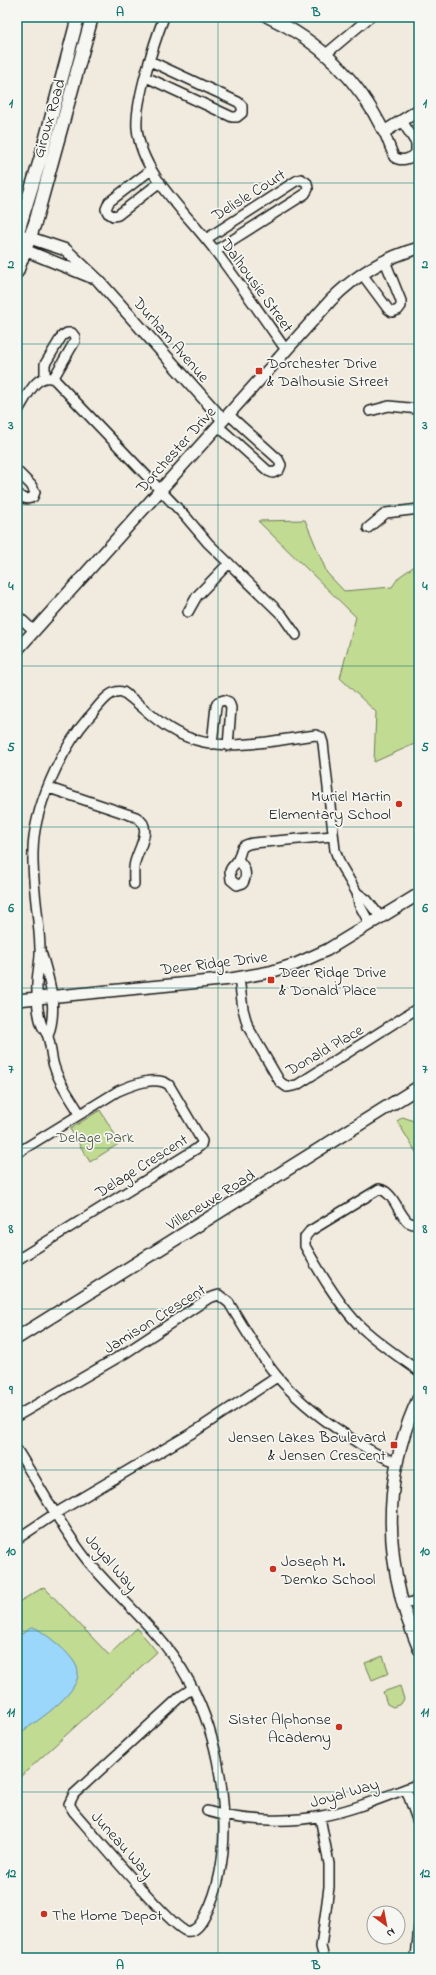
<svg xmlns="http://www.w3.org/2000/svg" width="436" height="1975" font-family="'Indie Flower',sans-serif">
<rect width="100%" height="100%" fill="#f0ebde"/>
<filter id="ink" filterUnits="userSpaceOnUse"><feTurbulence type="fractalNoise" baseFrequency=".025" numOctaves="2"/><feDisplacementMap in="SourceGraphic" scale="8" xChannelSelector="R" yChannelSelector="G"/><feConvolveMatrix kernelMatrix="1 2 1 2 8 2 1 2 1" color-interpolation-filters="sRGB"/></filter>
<g filter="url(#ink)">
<path fill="#c1db92" stroke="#6e7c57" d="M305 520 327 573 344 591 392 587 399 577 419 563V742L374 762 376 712 340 678 356 617 258 521Z
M100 1110 120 1143 90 1162 70 1129Z
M403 1117 419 1123V1157L397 1121Z
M44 1587 109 1655 137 1628 157 1652 19 1778V1805H17V1603Z
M383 1656 389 1673 372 1680 365 1663Z
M400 1686 404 1699 401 1704 393 1707 387 1704 383 1692Z"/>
<path fill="#9ad7fb" stroke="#688ca2" d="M31 1628H36C48 1636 77 1657 78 1672 80 1694 33 1724 17 1735V1637Z"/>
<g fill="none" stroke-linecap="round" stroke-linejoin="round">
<g stroke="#1c1c1c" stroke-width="12">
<path id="minor" d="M164 17C154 43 135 102 137 128 141 175 189 215 216 252 240 284 263 317 286 350
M326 54 370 17
M146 77 232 117H237L242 113V106L238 102 150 61
M384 132 394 157C401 162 411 159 416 153V143L402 121
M151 170 109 202 106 209 108 213 113 216 118 215 160 182
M206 239 296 181 301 179 307 183 308 189 305 194 215 251
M362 274 388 309 392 312 398 310 401 306V301L385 261
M45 377V364L62 336 67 333H72L75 337V341L53 379
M370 411 389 406 419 409
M17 412C26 399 36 371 54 379L186 517 208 543 282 615 296 635
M218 426 268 471 273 473 279 470 281 465 278 459 228 414
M17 471 31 485 35 492 33 497C27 501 22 498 17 494
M368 528 386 513 419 509
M188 612 197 596 229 563
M17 615 34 631
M212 744 216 706 218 702 224 700 229 702 231 708 228 746
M49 788 136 817C154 827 139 847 135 862 133 869 134 877 134 884
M238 860C245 866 248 875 243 883L237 885 231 880 230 871C231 866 235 865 237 861 243 851 237 846 253 843L333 836
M357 893 367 900 381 918
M42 955C50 982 58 1008 48 1036
M239 978 243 1009 248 1027 280 1082 287 1087 297 1085 418 1008
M80 1114C71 1098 59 1084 54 1066 51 1057 51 1046 48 1037 47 1033 44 1030 42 1026 38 1016 37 1001 37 990 36 976 41 962 40 948 39 916 32 884 33 852 33 809 61 749 89 717 98 708 109 688 123 692 139 703 152 718 169 728 215 757 265 741 316 735L321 737 323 743 335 850 340 864 357 893 359 904 370 924
M17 1153 118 1091C132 1085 156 1075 169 1085L202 1141 201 1145 196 1149 17 1260
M419 1222 413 1224 408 1222C398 1213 393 1191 379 1189L310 1231 305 1237V1246C320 1273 337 1302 358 1324 376 1342 398 1356 419 1371
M17 1416 127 1352 209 1298 219 1295 229 1303C244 1328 258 1353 276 1375 295 1398 319 1417 343 1433 361 1445 377 1456 397 1462
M17 1450C40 1486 60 1526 87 1560 126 1607 170 1638 196 1695 224 1755 237 1853 206 1914 202 1921 197 1933 186 1931 172 1928 89 1829 74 1812L69 1804 74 1794 181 1696 193 1688
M17 1539 56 1513 197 1430 277 1377
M403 1604 419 1601
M406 1789 419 1825
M207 1811C239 1821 288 1823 322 1816 355 1810 388 1795 419 1784
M320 1817 329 1864V1887L321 1947 324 1958
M416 1958 419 1926"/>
</g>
<g stroke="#1c1c1c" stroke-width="14">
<path id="tertiary" d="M268 17C320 41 359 81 384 132L419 110
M18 234 66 250 98 280 223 420
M17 247 91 277
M17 650 331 300C355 276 386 257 419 248
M17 1000 231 979 270 972 296 964 327 950 419 894
M419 1397C389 1459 384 1531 401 1597 405 1615 412 1632 419 1649"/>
</g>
<g stroke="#1c1c1c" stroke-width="15">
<path id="secondary" d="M17 235 40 160 78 17
M17 272 35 223 92 17
M17 1338 419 1087"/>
</g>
<use href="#minor" stroke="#f6f6f2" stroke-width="9"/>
<use href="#tertiary" stroke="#f6f6f2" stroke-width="11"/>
<use href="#secondary" stroke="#f6f6f2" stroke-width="12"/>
</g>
</g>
<path fill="none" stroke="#0f766e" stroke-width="1" stroke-opacity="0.55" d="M218 17V1958M17 183H419M17 344H419M17 505H419M17 666H419M17 827H419M17 988H419M17 1148H419M17 1309H419M17 1470H419M17 1631H419M17 1792H419"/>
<g fill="#c8321e" stroke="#f6f6f2" stroke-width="1.5">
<rect x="255" y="367" width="8" height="8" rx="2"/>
<circle cx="399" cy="804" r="4"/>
<rect x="267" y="976" width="8" height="8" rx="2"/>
<rect x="390" y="1441" width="8" height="8" rx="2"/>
<circle cx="273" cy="1569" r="4"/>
<circle cx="339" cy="1727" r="4"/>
<circle cx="44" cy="1914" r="4"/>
</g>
<g text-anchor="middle" stroke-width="3.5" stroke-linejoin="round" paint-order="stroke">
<g font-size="16" fill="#1c1c1c" stroke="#f6f6f2">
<text transform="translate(48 118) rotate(-74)" y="6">Giroux Road</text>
<text transform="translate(248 194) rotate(-32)" y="6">Delisle Court</text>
<text transform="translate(258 285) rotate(54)" y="6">Dalhousie Street</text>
<text transform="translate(172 339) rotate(49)" y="6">Durham Avenue</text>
<text transform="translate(175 449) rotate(-48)" y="6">Dorchester Drive</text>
<text transform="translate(214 962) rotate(-7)" y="6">Deer Ridge Drive</text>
<text transform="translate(324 1049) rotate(-30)" y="6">Donald Place</text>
<text transform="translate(141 1165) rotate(-32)" y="6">Delage Crescent</text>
<text transform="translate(210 1199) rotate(-32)" y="6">Villeneuve Road</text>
<text transform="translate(154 1318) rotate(-32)" y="6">Jamison Crescent</text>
<text transform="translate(112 1562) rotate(49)" y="6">Joyal Way</text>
<text transform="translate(344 1792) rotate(-16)" y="6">Joyal Way</text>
<text transform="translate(123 1844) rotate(48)" y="6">Juneau Way</text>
</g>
<g font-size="16" fill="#1c1c1c" stroke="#f6f6f2" text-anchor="start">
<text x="267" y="368">Dorchester Drive<tspan x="267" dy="18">&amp; Dalhousie Street</tspan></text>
<text x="391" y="801" text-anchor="end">Muriel Martin<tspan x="391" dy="18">Elementary School</tspan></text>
<text x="279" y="977">Deer Ridge Drive<tspan x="279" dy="18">&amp; Donald Place</tspan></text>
<text x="386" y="1442" text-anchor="end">Jensen Lakes Boulevard<tspan x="386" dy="18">&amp; Jensen Crescent</tspan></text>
<text x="281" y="1566">Joseph M.<tspan x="281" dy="18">Demko School</tspan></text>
<text x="331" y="1724" text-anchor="end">Sister Alphonse<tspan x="331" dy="18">Academy</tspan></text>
<text x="52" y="1920">The Home Depot</text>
</g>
<g font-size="16" fill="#4e553f" stroke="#f6f6f2">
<text x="95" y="1142">Delage Park</text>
</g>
</g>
<rect width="436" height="1975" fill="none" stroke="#f6f6f2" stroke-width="44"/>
<g transform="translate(386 1925) rotate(148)"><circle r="19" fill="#f6f6f2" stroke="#9f9f9c"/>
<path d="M0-3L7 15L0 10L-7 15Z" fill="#c8321e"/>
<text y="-6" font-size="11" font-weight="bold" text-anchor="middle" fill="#1c1c1c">N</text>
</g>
<rect x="22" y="22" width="392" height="1931" fill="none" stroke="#0f766e" stroke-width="1.5"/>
<g font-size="13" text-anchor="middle" font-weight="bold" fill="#0f766e">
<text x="120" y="16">A</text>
<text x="316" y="16">B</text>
<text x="11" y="107">1</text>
<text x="425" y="107">1</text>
<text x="11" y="268">2</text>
<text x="425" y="268">2</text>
<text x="11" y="429">3</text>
<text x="425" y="429">3</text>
<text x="11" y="590">4</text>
<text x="425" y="590">4</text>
<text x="11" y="751">5</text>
<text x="425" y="751">5</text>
<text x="11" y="912">6</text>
<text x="425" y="912">6</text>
<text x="11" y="1073">7</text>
<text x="425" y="1073">7</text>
<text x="11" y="1233">8</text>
<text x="425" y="1233">8</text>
<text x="11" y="1394">9</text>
<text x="425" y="1394">9</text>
<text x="11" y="1555">10</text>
<text x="425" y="1555">10</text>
<text x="11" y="1716">11</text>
<text x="425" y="1716">11</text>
<text x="11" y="1877">12</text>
<text x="425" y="1877">12</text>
<text x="120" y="1969">A</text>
<text x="316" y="1969">B</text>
</g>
</svg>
